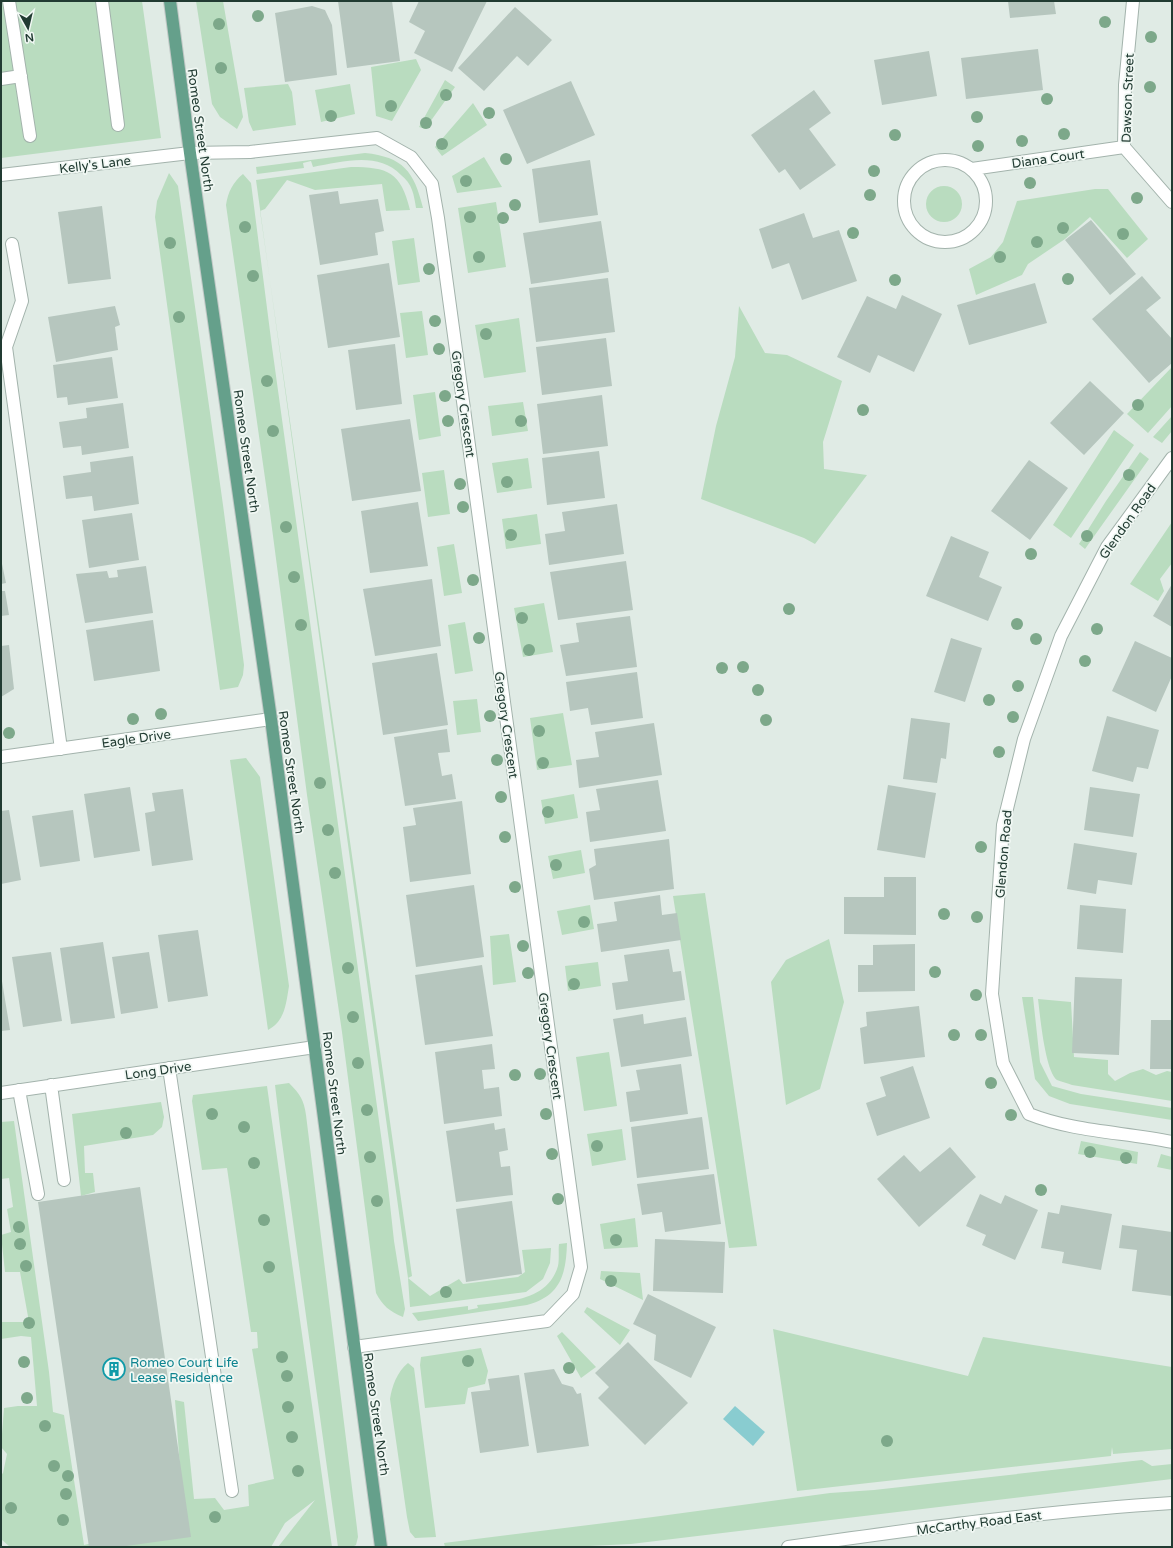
<svg xmlns="http://www.w3.org/2000/svg" width="1173" height="1548" font-family="'Varela Round',sans-serif">
<rect width="100%" height="100%" fill="#e0ebe5"/>
<path fill="#b9dcbf" d="M1 1H142L161 138 1 158Z
M196 1H223L243 117 237 129 220 117 212 104Z
M416 59 421 70 392 121 376 116 371 67Z
M445 80 455 87 425 129 419 127Z
M288 84 292 92 296 125 253 131 249 122 244 88Z
M350 84 355 114 321 122 315 90Z
M473 103 487 125 442 156 435 147Z
M365 153C403 157 414 171 423 208H416C415 202 414 195 412 190 410 184 406 179 401 175 378 151 342 162 313 167L311 161 303 163 304 168 257 174 256 167Z
M484 157 502 187 457 193 452 176Z
M351 167C388 167 401 172 410 210L386 211 382 184 315 190 287 180 265 209 260 211 412 1276 408 1278 430 1296 459 1279 463 1284 518 1277 525 1272 522 1250 551 1248 550 1263 543 1279 526 1292 410 1307 408 1278 256 180Z
M169 173 178 186 223 505 244 665 243 675 238 687 220 690 155 217 157 201Z
M243 174 251 183 272 347 388 1186 394 1241 405 1309 403 1317C390 1312 382 1305 376 1293L342 1032 307 795 270 513 226 205C228 192 233 182 243 174Z
M926 204a18 18 0 1 1 36 0a18 18 0 1 1-36 0Z
M1095 189H1108L1148 239 1127 258 1090 217 1065 239 1028 264 1022 275 976 295 969 269 991 257 1003 242 1017 201Z
M496 202 506 267 468 273 458 208Z
M414 238 420 282 398 285 392 241Z
M739 306 765 353 787 355 842 381 823 442 824 469 867 475 815 544 804 538 701 499 716 426 735 357Z
M422 311 428 355 406 358 400 313Z
M519 318 526 372 484 378 475 325Z
M1172 367V406L1148 433 1127 414Z
M435 392 441 436 419 440 413 395Z
M523 402 528 431 492 436 488 406Z
M1172 416V431L1162 443 1153 437Z
M1114 430 1134 445 1071 538 1053 525Z
M1140 452 1149 459 1085 549 1079 544 1106 501Z
M528 458 532 488 497 493 492 463Z
M444 470 450 514 428 517 422 473Z
M537 514 541 544 506 549 502 519Z
M1172 522V563L1160 579 1164 591 1158 601 1130 584Z
M454 544 462 593 444 596 437 547Z
M544 603 553 652 523 657 514 608Z
M465 622 473 671 455 674 448 625Z
M477 699 481 732 457 735 453 701Z
M563 713 572 765 537 770 530 718Z
M246 758 260 777 289 986C286 1004 285 1021 268 1030L230 760Z
M574 794 578 818 545 824 541 800Z
M581 850 585 873 553 879 548 856Z
M705 893 757 1246 729 1248 673 896Z
M590 905 594 929 562 935 557 911Z
M509 934 516 982 493 985 490 936Z
M829 939 844 1002 820 1089 786 1105 771 982 786 960Z
M598 962 601 986 568 991 565 966Z
M1022 997H1033L1040 1062 1052 1086 1081 1094 1172 1108V1120L1070 1104 1049 1096 1035 1079Z
M1038 999 1071 1002 1074 1057 1108 1060V1074L1115 1081 1130 1073 1143 1069 1156 1075 1167 1071 1172 1072V1101L1072 1085C1068 1083 1061 1082 1057 1080 1045 1071 1040 1015 1038 999Z
M609 1052 617 1106 584 1111 576 1057Z
M289 1083C300 1094 304 1100 306 1115L357 1528 358 1537 356 1545 352 1547H338L281 1135 275 1085Z
M267 1086 332 1547H278L315 1500 285 1523 271 1547H10L1 1539V1475L3 1473 7 1454 1 1447 4 1408 18 1406H37L31 1337 21 1336 1 1339V1322H29L20 1272H5L1 1235 11 1232 7 1209 13 1207 9 1178 1 1179V1122L14 1121 49 1372 53 1412 64 1415 84 1545 184 1522 175 1400 184 1402 194 1499 215 1498 224 1510 249 1506 248 1485 274 1479 252 1349 258 1348 257 1332H251L227 1168 202 1170 192 1101 193 1095Z
M161 1102 164 1117 162 1127 153 1135 84 1146 85 1173H93L95 1192 81 1196 72 1114Z
M622 1129 626 1160 592 1166 587 1134Z
M1081 1141 1138 1152 1137 1164 1078 1154Z
M1161 1154 1172 1157V1170L1157 1167Z
M635 1218 638 1247 604 1249 600 1224Z
M567 1243C566 1274 561 1296 527 1305L418 1321 412 1313 468 1306V1310L478 1308 477 1305C506 1301 545 1302 557 1269 560 1262 558 1251 559 1244Z
M601 1271 640 1273 643 1300 600 1279Z
M587 1307 630 1330 620 1345 584 1312Z
M773 1329 968 1376 983 1337 1172 1367V1449L1113 1454 1112 1447 1111 1456 797 1491Z
M562 1332 596 1367 581 1378 557 1336Z
M481 1348 488 1371 485 1384 468 1388 465 1404 425 1408 420 1365 421 1357Z
M408 1363 414 1368 436 1537 415 1538 410 1532 407 1517 390 1399C392 1386 397 1372 408 1363Z
M1142 1460 1152 1466 1172 1464V1479L631 1544 568 1547H445L444 1543 653 1517 830 1493 874 1490Z"/>
<path fill="#89ccd0" d="M735 1406 765 1432 753 1446 723 1419Z"/>
<path fill="#b6c6be" d="M338 1H392L400 61 347 68Z
M419 1H487L452 72 414 53 425 31 409 22Z
M1008 1H1054L1056 14 1010 18Z
M312 6 325 10 332 25 337 75 285 82 275 13Z
M515 7 552 40 528 66 517 56 484 91 458 68Z
M1038 49 1043 90 966 99 961 58Z
M929 51 937 96 882 105 874 60Z
M571 81 595 135 527 164 503 110Z
M814 90 831 113 809 129 836 165 800 190 785 169 779 173 751 135Z
M590 160 598 215 539 223 532 169Z
M338 191 340 204 378 199 384 231 375 233 378 255 320 265 309 195Z
M102 206 111 279 68 284 58 212Z
M804 213 813 238 839 230 857 281 802 300 789 263 772 269 759 229Z
M1091 220 1136 274 1110 295 1065 240Z
M601 221 609 272 531 284 523 233Z
M389 263 400 337 328 348 317 275Z
M1142 276 1161 298 1146 310 1172 339V363L1149 383 1092 319Z
M608 278 615 332 536 342 529 288Z
M1035 283 1047 323 969 345 957 305Z
M902 295 942 314 914 372 878 355 870 373 837 357 867 296 896 309Z
M115 306 120 325 115 327 118 350 56 362 48 317Z
M606 338 612 386 542 395 536 347Z
M395 344 402 404 356 410 348 350Z
M112 357 118 398 68 405 67 397 57 398 53 365Z
M1090 381 1124 413 1084 455 1050 423Z
M602 395 608 446 543 454 537 404Z
M123 403 129 448 82 455 81 446 63 448 59 422 87 418 86 408Z
M410 419 421 491 352 501 341 429Z
M599 451 605 498 547 505 542 458Z
M133 456 139 504 94 511 92 496 66 499 63 476 91 472 90 462Z
M1029 460 1068 488 1030 540 991 511Z
M418 502 428 566 370 573 361 511Z
M617 504 624 554 549 565 545 534 565 531 562 512Z
M132 513 139 560 89 568 82 520Z
M951 536 989 552 979 577 1002 587 988 621 926 596Z
M1 559 6 583 1 584Z
M626 561 633 610 558 620 550 572Z
M146 566 153 613 85 623 76 574 107 571 109 578 118 577 117 570Z
M432 579 441 646 375 656 363 589Z
M1172 584V627L1153 616Z
M1 591H5L9 615 1 616Z
M630 616 637 667 566 676 560 645 579 642 576 623Z
M153 620 160 671 94 681 86 630Z
M951 638 982 648 965 702 934 692Z
M1135 641 1172 658V676L1156 712 1112 691Z
M9 645 14 689 1 697V646Z
M437 653 448 725 383 735 372 663Z
M637 672 643 718 591 725 588 708 570 711 566 682Z
M1107 716 1159 730 1148 769 1137 767 1133 782 1092 771Z
M911 718 950 723 946 759 941 758 937 783 903 779Z
M654 723 662 775 579 788 576 760 599 757 595 732Z
M447 729 450 752 438 753 442 776 452 774 456 799 405 806 394 737Z
M658 780 666 831 590 842 586 812 600 810 596 789Z
M888 785 936 793 925 858 877 850Z
M130 787 140 851 94 858 84 794Z
M1090 787 1140 794 1133 837 1084 830Z
M183 789 193 860 152 866 145 813 155 811 152 793Z
M462 801 471 874 410 882 403 827 416 825 413 808Z
M9 810 21 880 1 884V811Z
M73 810 80 861 40 867 32 816Z
M669 839 674 889 594 900 589 869 596 865 594 849Z
M1074 843 1137 853 1132 885 1098 880 1096 894 1067 889Z
M884 877H916V935L844 934V897H884Z
M474 885 484 957 416 967 406 895Z
M660 895 662 915 677 913 681 940 601 952 597 924 617 921 614 902Z
M1080 905 1126 909 1123 953 1077 949Z
M198 930 208 996 168 1002 158 935Z
M103 942 115 1018 71 1024 60 948Z
M915 944V991L858 992V965H873V945Z
M669 949 673 972 681 971 685 1000 616 1010 612 983 628 981 624 955Z
M51 952 62 1021 23 1027 12 957Z
M149 952 158 1008 121 1014 112 957Z
M482 965 493 1036 425 1045 415 975Z
M1 975 10 1030 1 1031Z
M1075 977 1122 979 1119 1055 1072 1053Z
M919 1006 925 1057 864 1064 860 1028 867 1026 866 1012Z
M643 1014 644 1024 686 1017 692 1056 621 1067 613 1019Z
M1151 1020H1172V1069H1150Z
M492 1044 495 1069 482 1070 484 1089 499 1087 502 1116 444 1124 435 1052Z
M681 1064 688 1114 630 1122 626 1092 640 1090 636 1070Z
M913 1066 930 1118 877 1136 866 1103 886 1096 880 1077Z
M702 1117 709 1169 637 1178 631 1127Z
M494 1123 495 1130 505 1128 508 1150 499 1152 501 1167 510 1166 513 1195 456 1202 446 1131Z
M950 1147 976 1177 919 1227 877 1179 904 1155 920 1172Z
M714 1174 721 1224 665 1232 662 1212 642 1215 637 1184Z
M140 1187 191 1537 119 1547H89L38 1202Z
M980 1194 1001 1204 1005 1195 1038 1210 1015 1260 982 1245 986 1235 966 1226Z
M512 1201 522 1274 466 1282 456 1209Z
M1061 1205 1112 1214 1101 1270 1062 1263 1064 1252 1041 1248 1048 1212 1059 1214Z
M1122 1225 1172 1232V1296L1132 1291 1137 1250 1119 1248Z
M655 1239 725 1242 723 1293 653 1291Z
M648 1294 716 1327 691 1378 654 1360 656 1335 633 1324Z
M628 1342 688 1403 645 1445 598 1398 609 1387 595 1373Z
M554 1369 562 1384 573 1387 577 1394 581 1393 589 1446 537 1453 524 1373Z
M519 1375 529 1446 480 1453 471 1392 490 1390 488 1379Z"/>
<g fill="none" stroke-linecap="round" stroke-linejoin="round">
<g stroke="#a3b3ac" stroke-width="14">
<path id="minor" d="M9 1 30 136
M102 1 118 125
M1133 1 1125 85 1124 147 1172 202
M1 79 21 76
M904 201a41 41 0 1 1 82 0a41 41 0 1 1-82 0Z
M972 169 1124 147
M1 175 190 153 250 152 377 138 411 157 432 184 438 218 581 1267 573 1294 547 1321 354 1347
M6 347 22 301 12 244
M1 348 6 347 61 749
M1172 458 1107 547 1061 636 1024 739 1003 825 992 994 1003 1063 1029 1114C1074 1132 1124 1132 1172 1142
M1 757 271 719
M169 1068 232 1491
M51 1085 64 1180
M19 1090 38 1194
M1 1093 315 1047
M788 1547C915 1529 1043 1511 1172 1503"/>
</g>
<g stroke="#c1c8c6" stroke-width="14">
<path id="major" d="M170 1 190 153 271 719 381 1547"/>
</g>
<use href="#minor" stroke="#fff" stroke-width="12"/>
<use href="#major" stroke="#65a08b" stroke-width="12"/>
</g>
<g fill="#7da88a">
<circle cx="258" cy="16" r="6"/>
<circle cx="1105" cy="22" r="6"/>
<circle cx="219" cy="24" r="6"/>
<circle cx="1151" cy="37" r="6"/>
<circle cx="221" cy="68" r="6"/>
<circle cx="1150" cy="87" r="6"/>
<circle cx="446" cy="95" r="6"/>
<circle cx="1047" cy="99" r="6"/>
<circle cx="391" cy="106" r="6"/>
<circle cx="489" cy="113" r="6"/>
<circle cx="331" cy="116" r="6"/>
<circle cx="977" cy="117" r="6"/>
<circle cx="426" cy="123" r="6"/>
<circle cx="1064" cy="134" r="6"/>
<circle cx="895" cy="135" r="6"/>
<circle cx="1022" cy="141" r="6"/>
<circle cx="442" cy="144" r="6"/>
<circle cx="978" cy="146" r="6"/>
<circle cx="506" cy="159" r="6"/>
<circle cx="874" cy="171" r="6"/>
<circle cx="466" cy="181" r="6"/>
<circle cx="1030" cy="183" r="6"/>
<circle cx="870" cy="195" r="6"/>
<circle cx="1137" cy="198" r="6"/>
<circle cx="515" cy="205" r="6"/>
<circle cx="470" cy="217" r="6"/>
<circle cx="503" cy="218" r="6"/>
<circle cx="245" cy="227" r="6"/>
<circle cx="1063" cy="228" r="6"/>
<circle cx="853" cy="233" r="6"/>
<circle cx="1123" cy="234" r="6"/>
<circle cx="1037" cy="242" r="6"/>
<circle cx="170" cy="243" r="6"/>
<circle cx="479" cy="257" r="6"/>
<circle cx="1000" cy="257" r="6"/>
<circle cx="429" cy="269" r="6"/>
<circle cx="253" cy="276" r="6"/>
<circle cx="1068" cy="279" r="6"/>
<circle cx="895" cy="280" r="6"/>
<circle cx="179" cy="317" r="6"/>
<circle cx="435" cy="321" r="6"/>
<circle cx="486" cy="334" r="6"/>
<circle cx="439" cy="349" r="6"/>
<circle cx="267" cy="381" r="6"/>
<circle cx="445" cy="396" r="6"/>
<circle cx="1138" cy="405" r="6"/>
<circle cx="863" cy="410" r="6"/>
<circle cx="448" cy="421" r="6"/>
<circle cx="521" cy="421" r="6"/>
<circle cx="273" cy="431" r="6"/>
<circle cx="1129" cy="475" r="6"/>
<circle cx="507" cy="482" r="6"/>
<circle cx="460" cy="484" r="6"/>
<circle cx="463" cy="507" r="6"/>
<circle cx="286" cy="527" r="6"/>
<circle cx="511" cy="535" r="6"/>
<circle cx="1087" cy="536" r="6"/>
<circle cx="1031" cy="554" r="6"/>
<circle cx="294" cy="577" r="6"/>
<circle cx="473" cy="580" r="6"/>
<circle cx="789" cy="609" r="6"/>
<circle cx="522" cy="618" r="6"/>
<circle cx="1017" cy="624" r="6"/>
<circle cx="301" cy="625" r="6"/>
<circle cx="1097" cy="629" r="6"/>
<circle cx="479" cy="638" r="6"/>
<circle cx="1036" cy="639" r="6"/>
<circle cx="529" cy="650" r="6"/>
<circle cx="1085" cy="661" r="6"/>
<circle cx="743" cy="667" r="6"/>
<circle cx="722" cy="668" r="6"/>
<circle cx="1018" cy="686" r="6"/>
<circle cx="758" cy="690" r="6"/>
<circle cx="989" cy="700" r="6"/>
<circle cx="161" cy="714" r="6"/>
<circle cx="490" cy="716" r="6"/>
<circle cx="1013" cy="717" r="6"/>
<circle cx="133" cy="719" r="6"/>
<circle cx="766" cy="720" r="6"/>
<circle cx="539" cy="731" r="6"/>
<circle cx="9" cy="733" r="6"/>
<circle cx="999" cy="752" r="6"/>
<circle cx="497" cy="760" r="6"/>
<circle cx="543" cy="763" r="6"/>
<circle cx="320" cy="783" r="6"/>
<circle cx="501" cy="797" r="6"/>
<circle cx="548" cy="812" r="6"/>
<circle cx="328" cy="830" r="6"/>
<circle cx="505" cy="837" r="6"/>
<circle cx="981" cy="847" r="6"/>
<circle cx="556" cy="865" r="6"/>
<circle cx="335" cy="873" r="6"/>
<circle cx="515" cy="887" r="6"/>
<circle cx="944" cy="914" r="6"/>
<circle cx="977" cy="917" r="6"/>
<circle cx="584" cy="922" r="6"/>
<circle cx="523" cy="946" r="6"/>
<circle cx="348" cy="968" r="6"/>
<circle cx="935" cy="972" r="6"/>
<circle cx="528" cy="973" r="6"/>
<circle cx="574" cy="984" r="6"/>
<circle cx="976" cy="995" r="6"/>
<circle cx="353" cy="1017" r="6"/>
<circle cx="954" cy="1035" r="6"/>
<circle cx="981" cy="1035" r="6"/>
<circle cx="358" cy="1063" r="6"/>
<circle cx="540" cy="1074" r="6"/>
<circle cx="515" cy="1075" r="6"/>
<circle cx="991" cy="1083" r="6"/>
<circle cx="367" cy="1110" r="6"/>
<circle cx="212" cy="1114" r="6"/>
<circle cx="546" cy="1114" r="6"/>
<circle cx="1011" cy="1115" r="6"/>
<circle cx="244" cy="1127" r="6"/>
<circle cx="126" cy="1133" r="6"/>
<circle cx="597" cy="1146" r="6"/>
<circle cx="1090" cy="1152" r="6"/>
<circle cx="552" cy="1154" r="6"/>
<circle cx="370" cy="1157" r="6"/>
<circle cx="1126" cy="1158" r="6"/>
<circle cx="254" cy="1163" r="6"/>
<circle cx="1041" cy="1190" r="6"/>
<circle cx="558" cy="1199" r="6"/>
<circle cx="377" cy="1201" r="6"/>
<circle cx="264" cy="1220" r="6"/>
<circle cx="19" cy="1227" r="6"/>
<circle cx="616" cy="1240" r="6"/>
<circle cx="20" cy="1244" r="6"/>
<circle cx="26" cy="1266" r="6"/>
<circle cx="269" cy="1267" r="6"/>
<circle cx="611" cy="1281" r="6"/>
<circle cx="446" cy="1292" r="6"/>
<circle cx="29" cy="1323" r="6"/>
<circle cx="282" cy="1357" r="6"/>
<circle cx="468" cy="1361" r="6"/>
<circle cx="24" cy="1362" r="6"/>
<circle cx="569" cy="1368" r="6"/>
<circle cx="287" cy="1376" r="6"/>
<circle cx="27" cy="1398" r="6"/>
<circle cx="288" cy="1407" r="6"/>
<circle cx="45" cy="1426" r="6"/>
<circle cx="292" cy="1437" r="6"/>
<circle cx="887" cy="1441" r="6"/>
<circle cx="54" cy="1466" r="6"/>
<circle cx="298" cy="1471" r="6"/>
<circle cx="68" cy="1476" r="6"/>
<circle cx="66" cy="1494" r="6"/>
<circle cx="11" cy="1508" r="6"/>
<circle cx="215" cy="1517" r="6"/>
<circle cx="63" cy="1520" r="6"/>
</g>
<defs>
<g id="building-ring" transform="scale(1.15)"><circle r="9.5" fill="#f1f8f4" stroke="#0f9aa8" stroke-width="1.5"/><path d="M-4-6H4V6H1V3H-1V6H-4ZM-2.5-4.3h1.7v1.8h-1.7ZM.8-4.3h1.7v1.8H.8ZM-2.5-1h1.7V.8h-1.7ZM.8-1h1.7V.8H.8Z" fill="#0f9aa8"/></g>
</defs>
<g fill-rule="evenodd">
<use href="#building-ring" x="114" y="1369"/>
</g>
<g text-anchor="middle" stroke-width="3.5" stroke-linejoin="round" paint-order="stroke">
<g font-size="13" fill="#213b32" stroke="#f1f8f4">
<text transform="translate(1127 98) rotate(-88)" y="5">Dawson Street</text>
<text transform="translate(201 130) rotate(82)" y="5">Romeo Street North</text>
<text transform="translate(1048 158) rotate(-8)" y="5">Diana Court</text>
<text transform="translate(95 164) rotate(-7)" y="5">Kelly's Lane</text>
<text transform="translate(464 404) rotate(82)" y="5">Gregory Crescent</text>
<text transform="translate(247 451) rotate(82)" y="5">Romeo Street North</text>
<text transform="translate(1127 521) rotate(-55)" y="5">Glendon Road</text>
<text transform="translate(507 725) rotate(82)" y="5">Gregory Crescent</text>
<text transform="translate(136 738) rotate(-8)" y="5">Eagle Drive</text>
<text transform="translate(292 772) rotate(82)" y="5">Romeo Street North</text>
<text transform="translate(1003 854) rotate(-85)" y="5">Glendon Road</text>
<text transform="translate(551 1046) rotate(82)" y="5">Gregory Crescent</text>
<text transform="translate(158 1070) rotate(-8)" y="5">Long Drive</text>
<text transform="translate(335 1093) rotate(83)" y="5">Romeo Street North</text>
<text transform="translate(377 1414) rotate(82)" y="5">Romeo Street North</text>
<text transform="translate(979 1522) rotate(-7)" y="5">McCarthy Road East</text>
</g>
<g font-size="13" fill="#0d838f" stroke="#f1f8f4" text-anchor="start">
<text x="130" y="1367">Romeo Court Life<tspan x="130" dy="15">Lease Residence</tspan></text>
</g>
</g>
<rect width="1173" height="1548" fill="none" stroke="#213b32" stroke-width="4"/>
<g transform="translate(28 28) rotate(172)" stroke="#f1f8f4" stroke-width="3" paint-order="stroke">
<path d="M0-3L7 15L0 10L-7 15Z" fill="#213b32"/>
<text y="-6" font-size="11" font-weight="bold" text-anchor="middle" fill="#213b32">N</text>
</g>
</svg>
